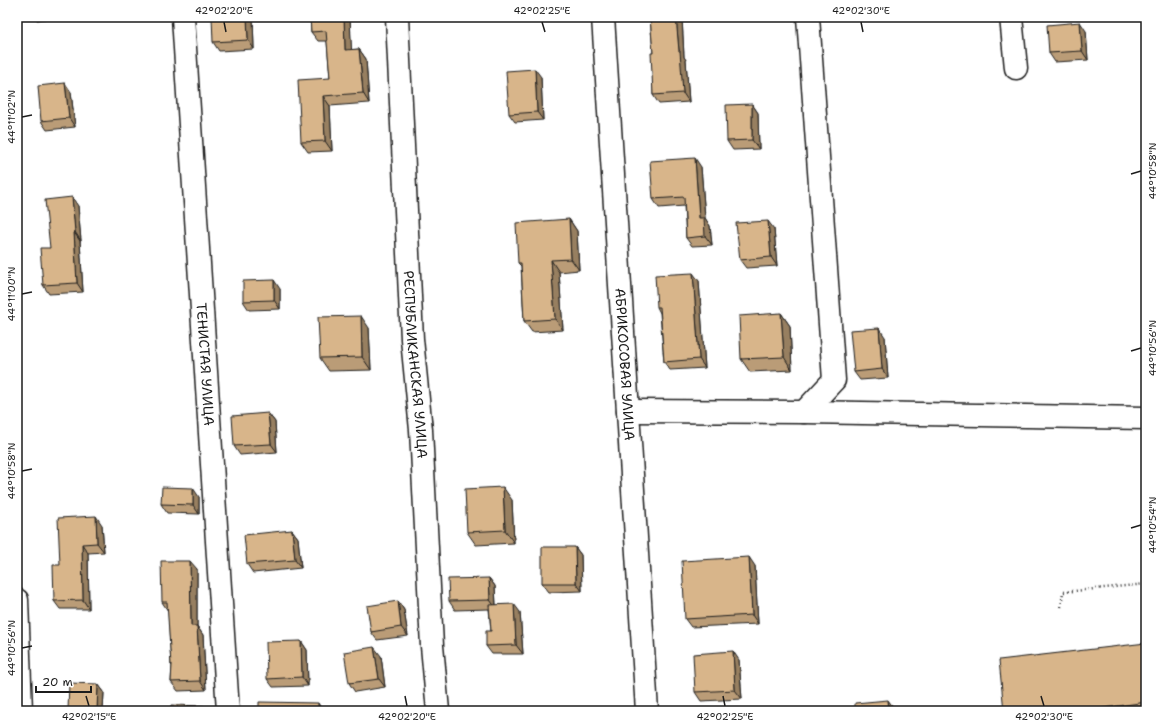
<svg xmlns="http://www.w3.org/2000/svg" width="1163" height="728" font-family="'Shantell Sans',sans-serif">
<rect width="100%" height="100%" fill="#fff"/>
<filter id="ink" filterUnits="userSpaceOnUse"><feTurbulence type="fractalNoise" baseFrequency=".025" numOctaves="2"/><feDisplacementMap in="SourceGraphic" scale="8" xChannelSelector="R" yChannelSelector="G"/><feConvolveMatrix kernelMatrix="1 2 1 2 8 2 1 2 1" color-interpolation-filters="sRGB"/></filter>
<g filter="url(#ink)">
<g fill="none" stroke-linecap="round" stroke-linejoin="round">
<g stroke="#1c1c1c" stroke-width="25">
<g id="minor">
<path id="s1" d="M183 17 228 711"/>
<path id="s2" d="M397 17 412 339 421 430 432 646 438 711"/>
<path id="s3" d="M603 17 647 711"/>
<path d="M1011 17 1016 68"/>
<path d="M628 411 804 412 834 380 808 17"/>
<path d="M804 412 1146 418"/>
<path d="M17 600 21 711"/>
</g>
</g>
<path stroke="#1c1c1c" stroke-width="2.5" stroke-dasharray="1 3" stroke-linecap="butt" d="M1061 607 1063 592 1146 584"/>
<use href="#minor" stroke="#fff" stroke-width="22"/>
</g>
<path fill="#ba9c77" stroke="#1c1c1c" d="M35 17H59L37 20Z
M253 17 254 49 219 51 213 42Z
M310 17H350L351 50 359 49 366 59 369 103 330 106 332 151 308 152 301 142 330 78 327 41H318L311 32Z
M650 17H682L684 57 686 60 689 102 659 104 653 95V53Z
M1086 31 1088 60 1055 62 1049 53Z
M541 77 543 120 515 122 509 114Z
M71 92 75 127 47 130 41 121Z
M752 104 758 113 759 149 733 150 727 141Z
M701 167 705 218 710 226 712 245 692 246 686 238 684 206 659 208 653 199Z
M78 206 81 241H80L83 292 49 294 43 285 50 248Z
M569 219 577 231 579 270 559 272 563 330 532 332 524 321 521 266 518 263Z
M774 229 777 266 746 268 740 260Z
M699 281 705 368 670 370 664 362 660 313 657 307Z
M280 289V309L249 310 243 301Z
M781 313 790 326 792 370 750 372 741 359Z
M369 328 371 370 329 371 320 358Z
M885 337 888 378 860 380 854 372Z
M268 413 275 422 277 452 240 455 234 446Z
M199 497V514L167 513 161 504Z
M512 500 514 543 476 545 467 532Z
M102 525 104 552 88 553 89 609H60L54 601 60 565Z
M292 530 298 538 301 568 253 573 247 564Z
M575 547 581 555 582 591 549 592 542 583Z
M755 566 758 624 691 627 685 619Z
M197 569V626L203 635 206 690 178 691 171 682 172 666 171 665 168 611 162 602Z
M489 578 495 586 496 605 520 612 523 654H492L486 646 491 631 489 609 455 610 449 601Z
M398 601 404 610 408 636 377 640 371 632Z
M301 641 307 650 308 686 273 687 267 679Z
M1146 643V711H1004Z
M381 656 385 687 355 692 349 683Z
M739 660 742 699 701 701 695 692Z
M98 684 104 692 103 711H69L68 710Z"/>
<path fill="#977f61" stroke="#1c1c1c" d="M247 17H253L254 49 248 40Z
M344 17H350L352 60 345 50Z
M676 17H682L684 57 686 60 689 102 683 93 679 51Z
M1080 22 1086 31 1088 60 1082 51Z
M359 49 366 59 369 103 363 93Z
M535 69 541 77 543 120 537 112Z
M65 83 71 92 75 127 69 118Z
M323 96 330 106 332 151 325 141Z
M752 104 758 113 759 149 752 140Z
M695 158 701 167 705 218 710 226 712 245 705 236 699 218Z
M72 197 78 206 81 241 75 232Z
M569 219 577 231 579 270 571 259Z
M768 221 774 229 777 266 771 257Z
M74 232 80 241 83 292 77 283Z
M551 260 559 272 563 330 555 319Z
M693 273 699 281 705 368 699 359Z
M274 280 280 289V309L274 300Z
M781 313 790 326 792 370 784 357Z
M361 316 369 328 371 370 362 357Z
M879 328 885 337 888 378 882 369Z
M268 413 275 422 277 452 271 444Z
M503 487 512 500 514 543 505 530Z
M193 488 199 497V514L193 505Z
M96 516 102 525 104 552 97 543Z
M292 530 298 538 301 568 295 560Z
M82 544 88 553 89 609 83 600Z
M575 547 581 555 582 591 576 583Z
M749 557 755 566 758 624 752 615Z
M190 561 197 569V635L191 626Z
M489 578 495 586 496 608 490 600Z
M398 601 404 610 408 636 401 627Z
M514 604 520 612 523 654 516 645Z
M197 626 203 635 206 690 200 681Z
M301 641 307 650 308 686 302 677Z
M374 647 381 656 385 687 379 679Z
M733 651 739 660 742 699 735 690Z
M98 684 104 692 103 711H97Z
M888 700 896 711H889Z
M318 703 323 711H318Z
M204 706 208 711H204Z"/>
<path fill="#d8b58a" stroke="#1c1c1c" d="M212 17H247L248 40 213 42Z
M310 17H344L345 50 359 49 363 93 323 96 325 141 301 142 298 80 330 78 326 31 311 32Z
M650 17H676L679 51H680L683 93 653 95 651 53H653Z
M1080 22 1082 51 1049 53 1047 25Z
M535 69 537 112 509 114 506 71Z
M65 83 69 118 41 121 38 86Z
M752 104V140L727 141 726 105Z
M695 158 699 218H704L705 236 686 238 684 197 653 199 650 161Z
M72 197 75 232H74L77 283 43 285 40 248H50L45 200Z
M569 219 571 259 551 260 555 319 524 321 521 263H518L516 223Z
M768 221 771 257 740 260 736 223Z
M693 273 699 359 664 362 660 307H657L655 275Z
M274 280V300L243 301V281Z
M781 313 784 357 741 359 739 316Z
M361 316 362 357 320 358 318 317Z
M879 328 882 369 854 372 850 330Z
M268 413 271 444 234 446 232 416Z
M162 487 193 488V505L161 504Z
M503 487 505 530 467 532 465 489Z
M96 516 97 543 82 544 83 600 54 601 53 565H60L58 518Z
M292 530 295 560 247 564 244 535Z
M542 547H575L576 583H542Z
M749 557 752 615 685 619 682 561Z
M161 561H190L191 626H197L200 681 171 682 172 664 171 665 167 602H162Z
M489 578 490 600 449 601 448 579Z
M398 601 401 627 371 632 367 606Z
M514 604 516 645 486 646V631H491L489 605Z
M301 641 302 677 267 679 266 642Z
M1146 643V702L1083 711H1004L999 660Z
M374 647 379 679 349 683 344 652Z
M733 651 735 690 695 692 693 654Z
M69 683 98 684 97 711 68 710Z
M888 700 889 711H855V703Z
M259 702 318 703V711H259Z
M171 705 204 706V711H171Z"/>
</g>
<path fill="none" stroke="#1c1c1c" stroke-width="1.5" d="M224 22 226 32M542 22 545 32M861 22 863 32M22 117 32 115M1131 174 1141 171M22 294 32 292M1131 351 1141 348M22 471 32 469M1131 528 1141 525M22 648 32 646M86 696 89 706M405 696 407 706M723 696 725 706M1041 696 1044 706"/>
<g text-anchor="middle" stroke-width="3.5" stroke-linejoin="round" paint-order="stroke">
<g font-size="14" fill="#1c1c1c" stroke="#fff">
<text dy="5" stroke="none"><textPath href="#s1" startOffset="348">ТЕНИСТАЯ УЛИЦА</textPath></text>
<text dy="5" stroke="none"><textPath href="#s2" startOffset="348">РЕСПУБЛИКАНСКАЯ УЛИЦА</textPath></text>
<text dy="5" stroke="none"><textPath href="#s3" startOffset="348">АБРИКОСОВАЯ УЛИЦА</textPath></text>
</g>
</g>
<rect width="1163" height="728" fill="none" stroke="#fff" stroke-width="44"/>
<path d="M36 686v6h55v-6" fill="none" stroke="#1c1c1c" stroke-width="2"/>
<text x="42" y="686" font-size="12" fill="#1c1c1c" stroke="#ffffff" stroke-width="3" paint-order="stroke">20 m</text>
<rect x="22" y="22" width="1119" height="684" fill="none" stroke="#1c1c1c" stroke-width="1.5"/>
<g font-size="10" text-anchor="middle" fill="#1c1c1c">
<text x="224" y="14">42°02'20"E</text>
<text x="542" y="14">42°02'25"E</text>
<text x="861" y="14">42°02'30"E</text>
<text transform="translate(11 117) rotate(-90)" y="4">44°11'02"N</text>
<text transform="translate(1152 171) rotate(-90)" y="4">44°10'58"N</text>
<text transform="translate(11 294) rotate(-90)" y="4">44°11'00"N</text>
<text transform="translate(1152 348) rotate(-90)" y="4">44°10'56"N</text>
<text transform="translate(11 471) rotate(-90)" y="4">44°10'58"N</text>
<text transform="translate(1152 525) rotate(-90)" y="4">44°10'54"N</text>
<text transform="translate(11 648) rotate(-90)" y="4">44°10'56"N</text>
<text x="89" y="720">42°02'15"E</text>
<text x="407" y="720">42°02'20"E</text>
<text x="725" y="720">42°02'25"E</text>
<text x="1044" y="720">42°02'30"E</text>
</g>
</svg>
